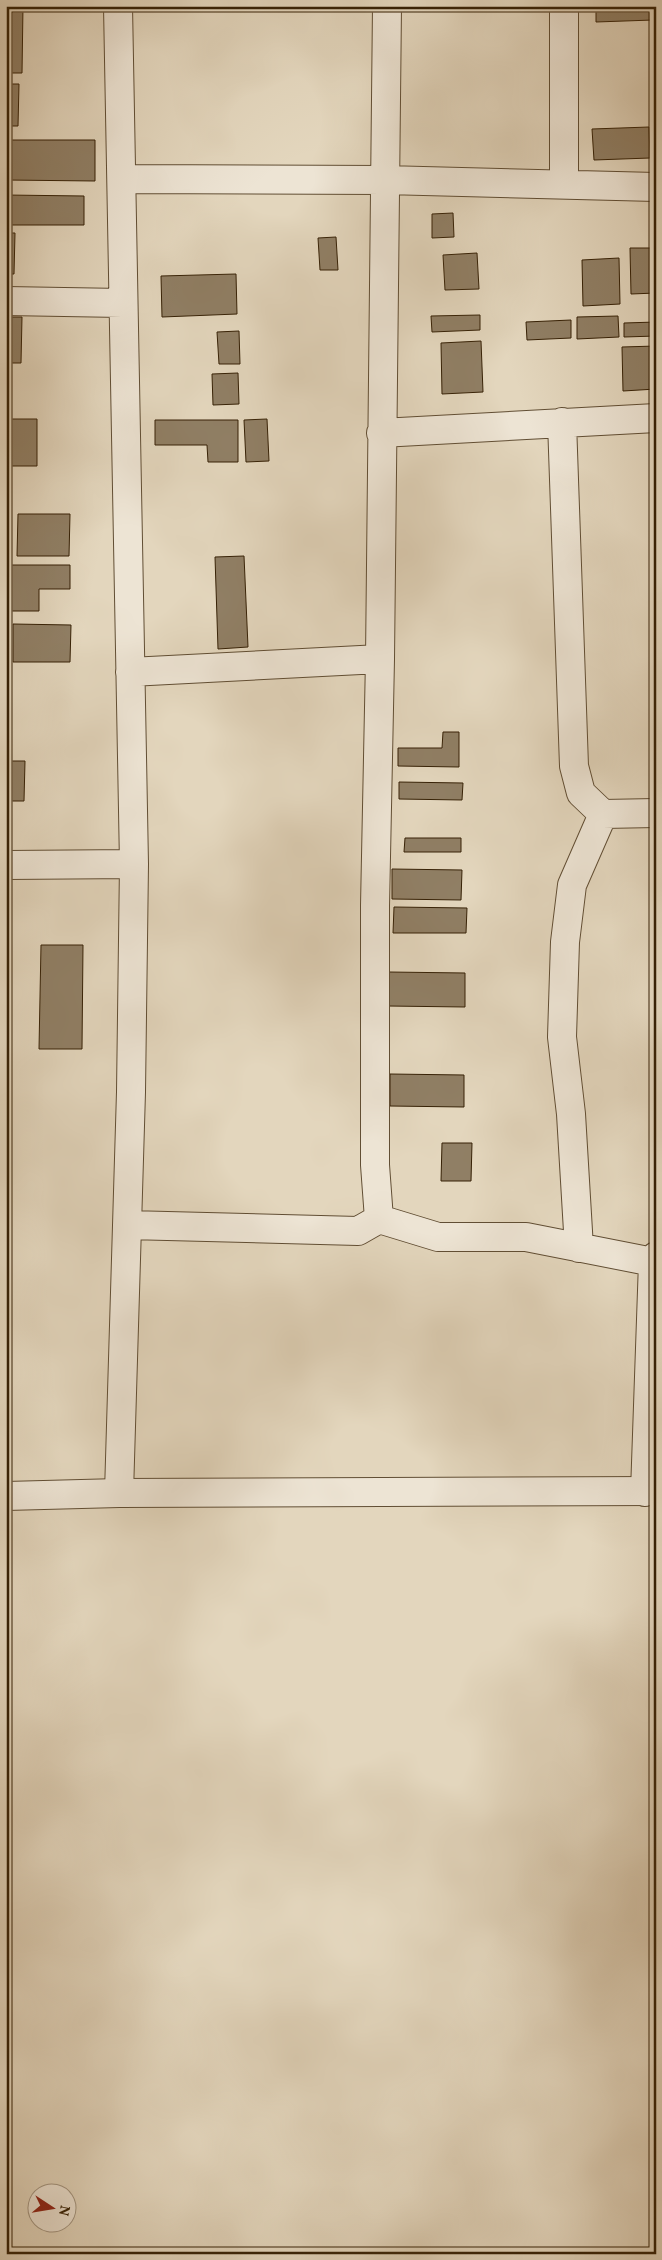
<svg xmlns="http://www.w3.org/2000/svg" width="662" height="2260" font-family="Vollkorn,serif">
<rect width="100%" height="100%" fill="#e3d6bd"/>
<filter id="stains"><feTurbulence type="fractalNoise" baseFrequency=".004" numOctaves="4"/><feColorMatrix values="0 0 0 0 .2 0 0 0 0 .09 0 0 0 0 .02 0 0 0 .5 -.17"/></filter>
<radialGradient id="worn" r=".72"><stop offset=".6" stop-color="#630" stop-opacity="0"/><stop offset="1" stop-color="#630" stop-opacity=".3"/></radialGradient>
<path fill="#907f65" stroke="#362106" d="M6 6H23L22 73H6Z
M596 6H652L653 20 596 22Z
M6 84H19L18 126H6Z
M649 127 650 158 594 160 592 129Z
M653 128H656V173H655Z
M6 140H95V181L6 180Z
M6 195 84 196V225H6Z
M453 213 454 237 432 238V214Z
M6 233H15L14 274H6Z
M336 237 338 270H320L318 238Z
M630 248H656V293L631 294Z
M477 253 479 289 445 290 443 255Z
M619 258 620 304 583 306 582 260Z
M236 274 237 314 162 317 161 276Z
M480 315V330L432 332 431 316Z
M618 316 619 337 577 339V317Z
M6 317H22L21 363H6Z
M571 320V338L527 340 526 322Z
M656 322V336L624 337V323Z
M239 331 240 364H219L217 332Z
M481 341 483 392 442 394 441 343Z
M656 346V389L623 391 622 347Z
M6 371H9L8 419H37V466H7V514Z
M238 373 239 404 213 405 212 374Z
M267 419 269 461 246 462 244 420Z
M155 420H238V462H208L207 445H155Z
M18 514H70L69 556H17Z
M244 556 248 647 218 649 215 557Z
M6 565H70V589H39V611H6Z
M13 624 71 625 70 662H13Z
M443 732H459V767L398 766V748H442Z
M6 761H25L24 801H6Z
M399 782 463 783 462 800 399 799Z
M405 838H461V852H404Z
M392 869 462 870 461 900 392 899Z
M394 907 467 908 466 933H393Z
M41 945H83L82 1049H39Z
M389 972 465 973V1007L388 1006Z
M390 1074 464 1075V1107L390 1106Z
M442 1143H472L471 1181H441Z"/>
<g fill="none" stroke-linecap="round" stroke-linejoin="round">
<g stroke="#614e34" stroke-width="30">
<path id="minor" d="M387 6 380 659 375 906V1165L379 1219 438 1237H526L653 1262
M564 6V184
M123 179 385 180 656 187
M6 301 122 303
M562 422 574 766 581 793 603 814 656 813
M381 433 656 418
M130 672 380 659
M6 865 134 864 118 6
M128 1225 358 1231 379 1219
M579 1248 571 1114 562 1037 565 942 572 885 603 814
M645 1492 653 1262 656 1256
M119 1493 131 1092 134 864"/>
</g>
<g stroke="#614e34" stroke-width="30">
<path id="tertiary" d="M6 1496 119 1493 656 1491"/>
</g>
<use href="#minor" stroke="#ede4d4" stroke-width="28"/>
<use href="#tertiary" stroke="#ede4d4" stroke-width="28"/>
</g>
<rect width="662" height="2260" fill="none" stroke="#e3d6bd" stroke-width="25"/>
<rect x="8" y="8" width="647" height="2245" fill="none" stroke="#362106" stroke-width="2.5"/>
<rect x="12" y="12" width="637" height="2235" fill="none" stroke="#362106"/>
<g transform="translate(52 2208) rotate(102)"><circle r="24" fill="#ede4d4" stroke="#a49682"/>
<path d="M0-4L9 19L0 12L-9 19Z" fill="#8f2418"/>
<text y="-8" font-size="14" font-weight="bold" text-anchor="middle" fill="#362106">N</text>
</g>
<rect width="100%" height="100%" filter="url(#stains)"/>
<rect width="100%" height="100%" fill="url(#worn)"/>
</svg>
